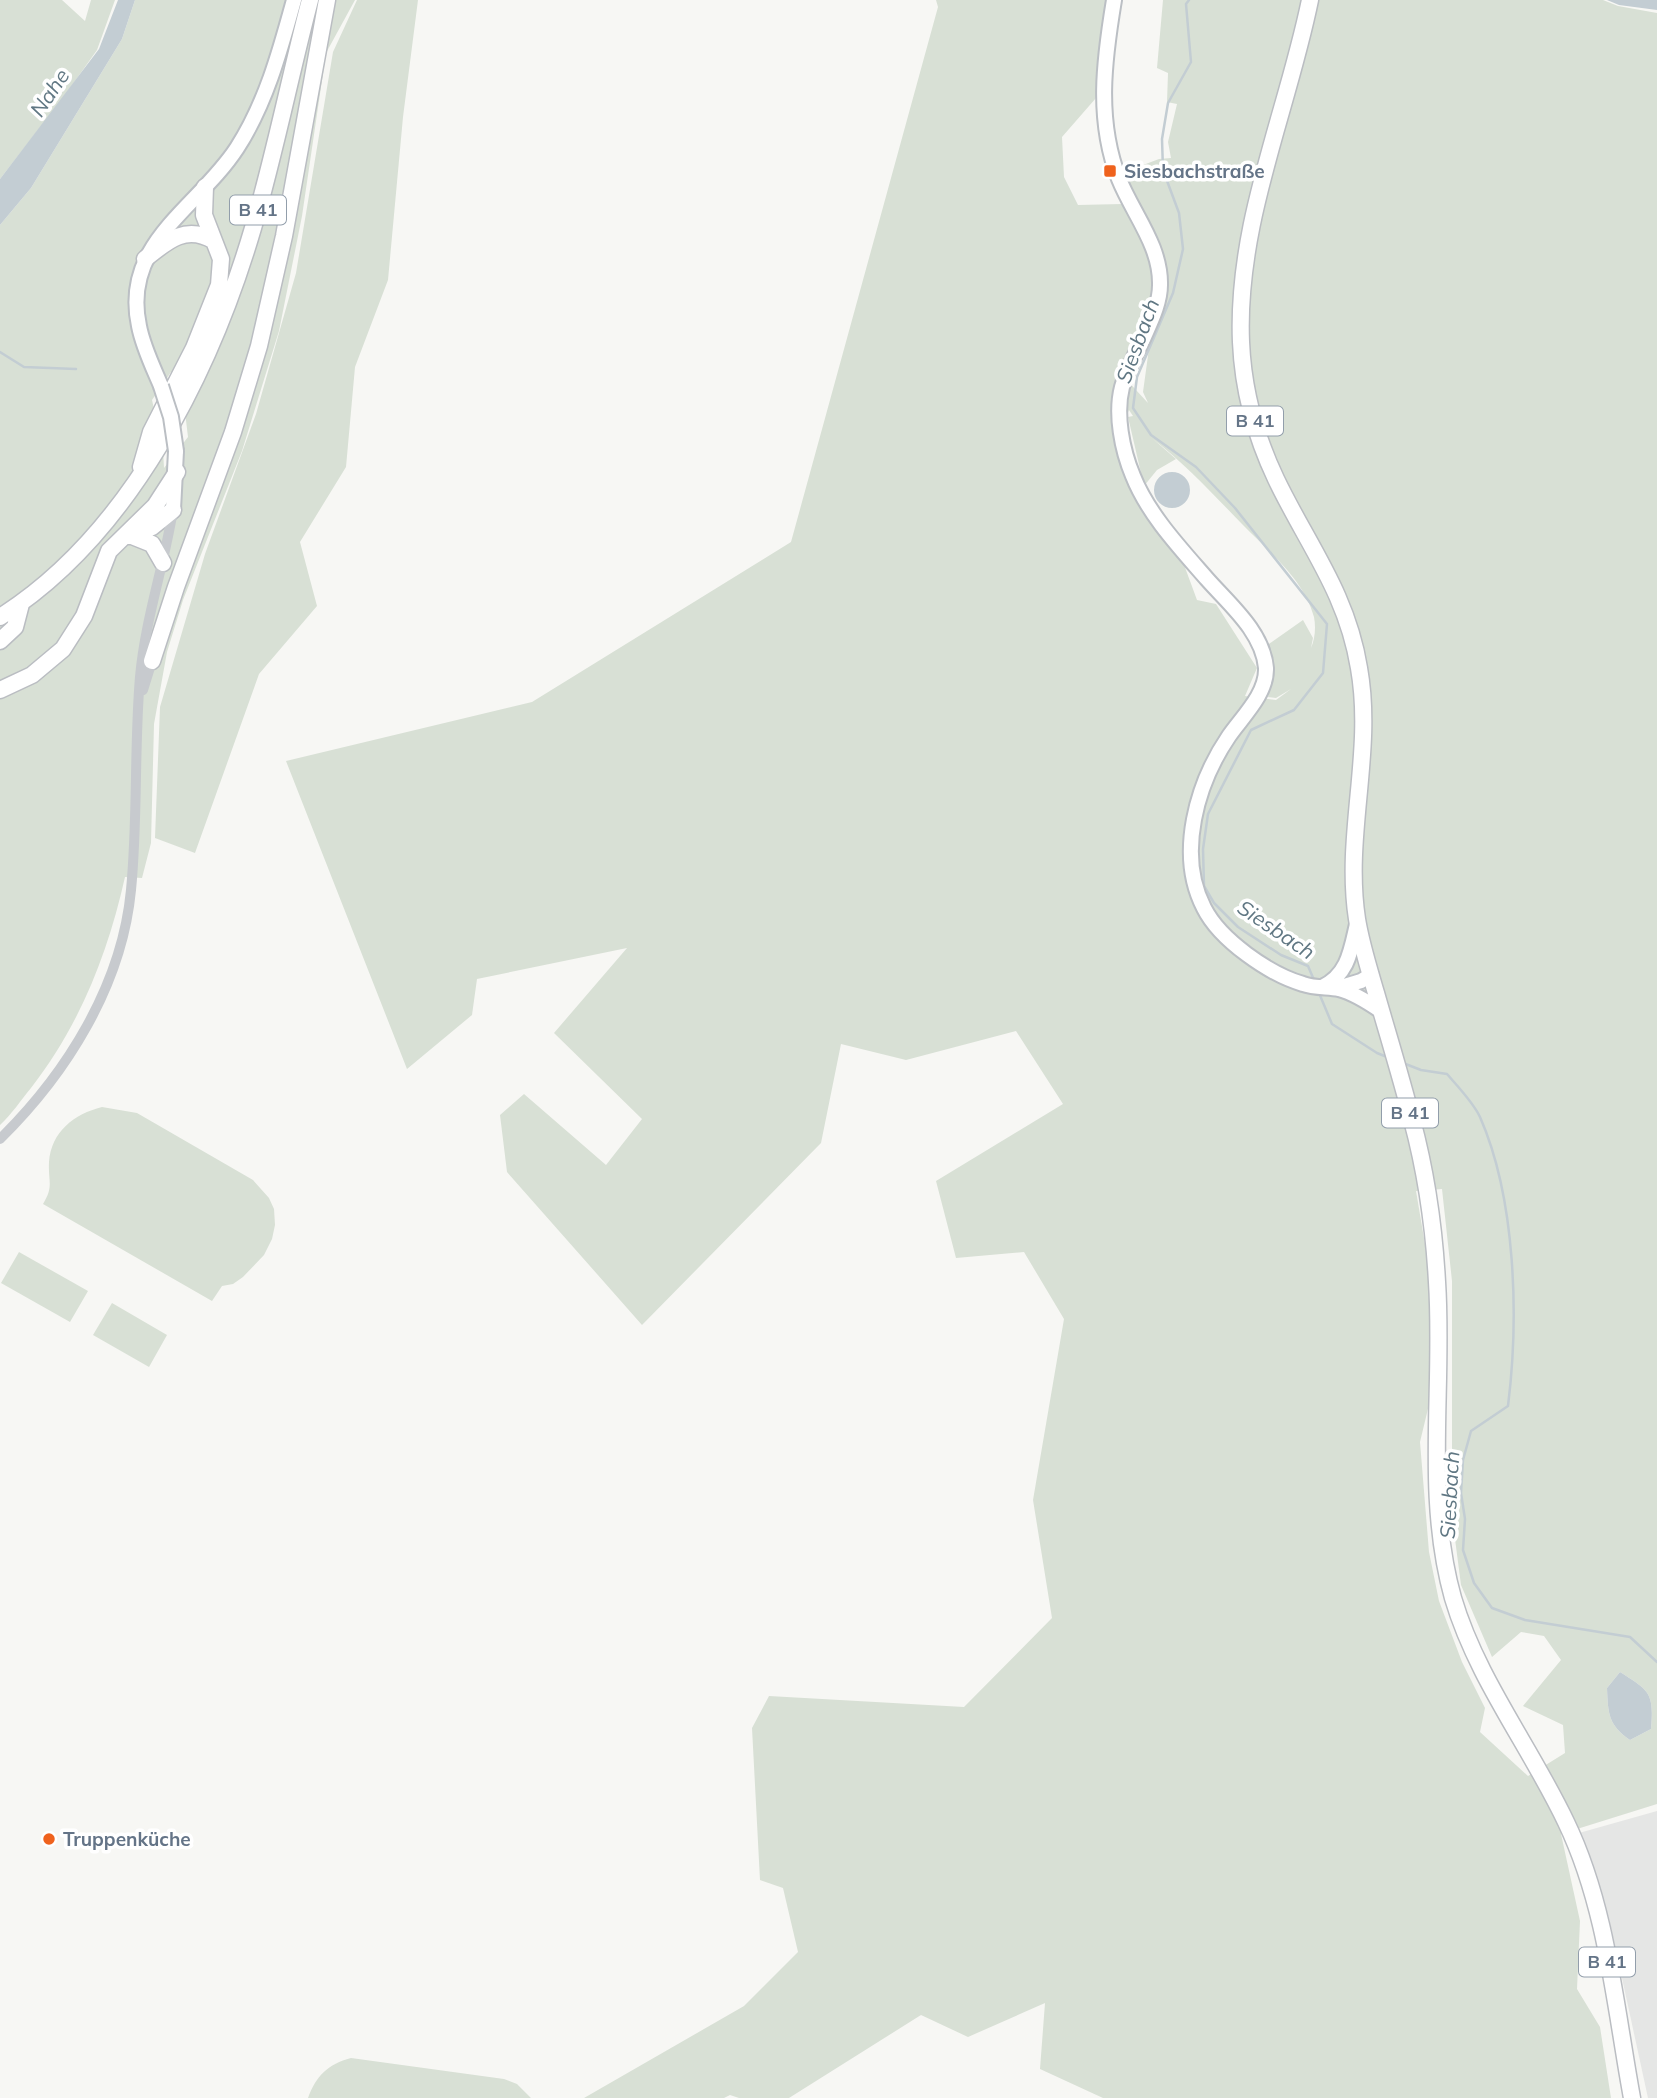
<svg xmlns="http://www.w3.org/2000/svg" width="1657" height="2098" font-family="Mulish,sans-serif">
<rect width="100%" height="100%" fill="#f7f7f4"/>
<path fill="#e5e6e5" d="M1657 1811V2098H1648L1609 1918 1579 1833Z"/>
<path fill="#d8e0d5" fill-rule="evenodd" d="M0 0H62L85 21 91 0H115L97 50 65 95 0 179Z
M135 0H355L326 53 302 216 279 331 242 451 183 600 167 652 154 724 151 843 142 878 125 877C108 953 80 1025 31 1088 21 1100 12 1114 0 1125V225L31 188 122 39ZM171 372 185 412 188 437 164 468 163 450 152 400Z
M357 0H418L403 117 388 280 355 367 346 467 300 542 317 606 259 674 195 853 155 838 160 707 205 554 256 414 296 273 333 52Z
M936 0H1109L1096 98 1062 137 1064 177 1078 205 1122 204 1152 256V301L1124 377 1148 403 1143 392 1150 341 1163 303 1165 275 1162 254 1122 173 1159 159 1171 158 1168 142 1177 104 1167 102 1168 73 1157 68 1163 0H1603L1618 6 1657 13V1804L1561 1834 1580 1921 1577 1989 1600 2027 1611 2098H1103L1040 2069 1045 2003 968 2037 921 2015 789 2098H739L730 2095 724 2098H584L744 2006 798 1952 783 1888 760 1880 752 1728 769 1696 964 1707 1052 1618 1033 1500 1064 1319 1024 1252 956 1258 936 1181 1063 1104 1016 1031 906 1060 841 1044 821 1143 642 1325 507 1172 500 1115 524 1094 606 1165 642 1119 554 1033 627 948 477 979 472 1015 407 1069 286 761 532 702 791 542 938 7ZM1129 410 1133 416 1128 417 1144 486 1157 470 1176 459 1153 439C1186 465 1213 494 1242 524 1268 551 1304 579 1314 617 1316 627 1315 639 1311 648L1313 638 1303 620 1266 646 1273 672 1268 697 1276 698 1291 689 1276 700 1245 696 1257 668 1216 604 1197 600 1183 562 1161 534 1129 486 1115 446ZM1442 1189 1452 1281V1516L1461 1585 1492 1657 1521 1632 1544 1636 1561 1660 1523 1706 1563 1725 1565 1753 1528 1776 1480 1732 1485 1708 1462 1662 1439 1601 1429 1552 1420 1442 1432 1392V1333L1428 1262 1416 1191ZM1620 1672C1650 1691 1654 1693 1651 1729L1630 1740C1608 1725 1608 1713 1607 1688Z
M102 1107 137 1113 253 1180 269 1198 274 1209 275 1225 272 1239 264 1255 243 1277 233 1284 222 1286 212 1301 43 1204C54 1186 48 1182 49 1162 51 1132 74 1114 102 1107Z
M19 1252 88 1291 70 1322 1 1283Z
M112 1303 167 1335 149 1367 93 1335Z
M351 2058 504 2079 517 2084 531 2098H308C316 2076 328 2064 351 2058Z"/>
<path fill="#c3cdd3" d="M118 0H135L122 39 31 188 0 225V179L99 49Z
M1607 0H1657V10L1619 5Z
M1154 490a18 18 0 1 1 36 0a18 18 0 1 1-36 0Z
M1620 1672C1650 1691 1654 1693 1651 1729L1630 1740C1608 1725 1608 1713 1607 1688Z"/>
<g fill="none" stroke-linecap="round" stroke-linejoin="round">
<path stroke="#c3cdd3" stroke-width="2.5" d="M1189 0 1186 4 1191 62 1168 103 1162 139 1163 170 1179 213 1183 249 1173 293 1137 377 1133 408 1151 435 1196 467 1235 508 1327 624 1323 673 1294 710 1251 730 1208 814 1203 849 1204 886 1214 903 1238 927 1281 955 1308 966 1314 980
M0 352 24 367 76 369
M1319 993 1332 1024 1377 1053 1387 1057
M1403 1063 1421 1070 1447 1074C1458 1087 1473 1102 1480 1117 1516 1199 1519 1318 1508 1406L1471 1431 1463 1460 1461 1493 1465 1519 1463 1550 1474 1583 1492 1608 1525 1620 1630 1637 1657 1662"/>
<g stroke="#bbbfc4" stroke-width="18">
<path id="secondary" d="M1114 0C1104 60 1096 120 1119 179 1133 214 1161 246 1160 285 1160 303 1151 321 1144 337 1136 353 1127 370 1122 387 1115 414 1122 450 1133 476 1148 514 1180 548 1207 579 1229 604 1263 632 1266 668 1267 694 1242 717 1229 736 1197 783 1176 854 1204 908 1220 940 1269 974 1303 984 1314 988 1327 987 1339 989 1354 993 1368 1002 1381 1011
M161 386C153 367 143 347 139 326 121 243 198 208 237 148 266 103 280 51 294 0
M173 510 176 451
M1322 987C1348 975 1351 950 1357 924
M1338 988 1361 981 1371 975"/>
</g>
<g stroke="#babdc2" stroke-width="19">
<path id="primary" d="M1310 0C1287 113 1236 224 1241 342 1243 389 1256 437 1276 479 1307 544 1347 593 1359 668 1374 752 1344 835 1357 919 1361 944 1369 969 1376 993 1388 1035 1401 1077 1412 1120 1426 1172 1434 1227 1437 1282 1444 1387 1424 1495 1453 1598 1477 1679 1530 1746 1566 1822 1607 1907 1615 2006 1632 2098
M145 259C167 241 186 224 214 241
M141 467 151 432 194 348 219 285 221 259 204 215 205 187
M129 536 152 527 173 510
M132 536 152 544 163 563
M0 617C130 535 211 371 253 228 275 153 290 76 310 0
M0 641 15 627 21 604
M152 661 176 587 233 432 259 346 284 236 327 0
M0 690 32 675 63 649 84 616 109 551 155 506 177 472"/>
</g>
<path stroke="#c7cace" stroke-width="10" d="M143 690 152 661
M0 1139C67 1073 122 985 131 890 138 819 134 748 140 677 145 620 164 566 173 510"/>
<use href="#secondary" stroke="#fff" stroke-width="14"/>
<use href="#primary" stroke="#fff" stroke-width="16"/>
<g stroke="#bbbfc4" stroke-width="18" stroke-linecap="butt">
<path id="secondary-bridge" d="M161 386 171 417 176 451"/>
</g>
<use href="#secondary-bridge" stroke="#fff" stroke-width="14"/>
</g>
<g fill="#ef621d" stroke="#fff" stroke-width="2.5">
<rect x="1103" y="164" width="14" height="14" rx="3.5"/>
<circle cx="49" cy="1839" r="7"/>
</g>
<g text-anchor="middle" stroke-width="7" stroke-linejoin="round" paint-order="stroke">
<g fill="#fff" stroke="#929eab" stroke-width="2">
<rect x="230" y="195.5" width="56" height="29" rx="5"/>
<rect x="1227" y="406.5" width="56" height="29" rx="5"/>
<rect x="1382" y="1098.5" width="56" height="29" rx="5"/>
<rect x="1579" y="1947.5" width="56" height="29" rx="5"/>
</g>
<g font-size="18" font-weight="bold" fill="#647487">
<text x="258" y="216">B 41</text>
<text x="1255" y="427">B 41</text>
<text x="1410" y="1119">B 41</text>
<text x="1607" y="1968">B 41</text>
</g>
<g font-size="19" font-weight="bold" fill="#647487" stroke="#fff" text-anchor="start">
<text x="1124" y="178">Siesbachstraße</text>
<text x="63" y="1846">Truppenküche</text>
</g>
<g font-size="21" font-style="italic" fill="#607783" stroke="#fff">
<text transform="translate(50 93) rotate(-56)" y="7">Nahe</text>
<text transform="translate(1138 341) rotate(-70)" y="7">Siesbach</text>
<text transform="translate(1276 930) rotate(34)" y="7">Siesbach</text>
<text transform="translate(1450 1495) rotate(-87)" y="7">Siesbach</text>
</g>
</g>
</svg>
